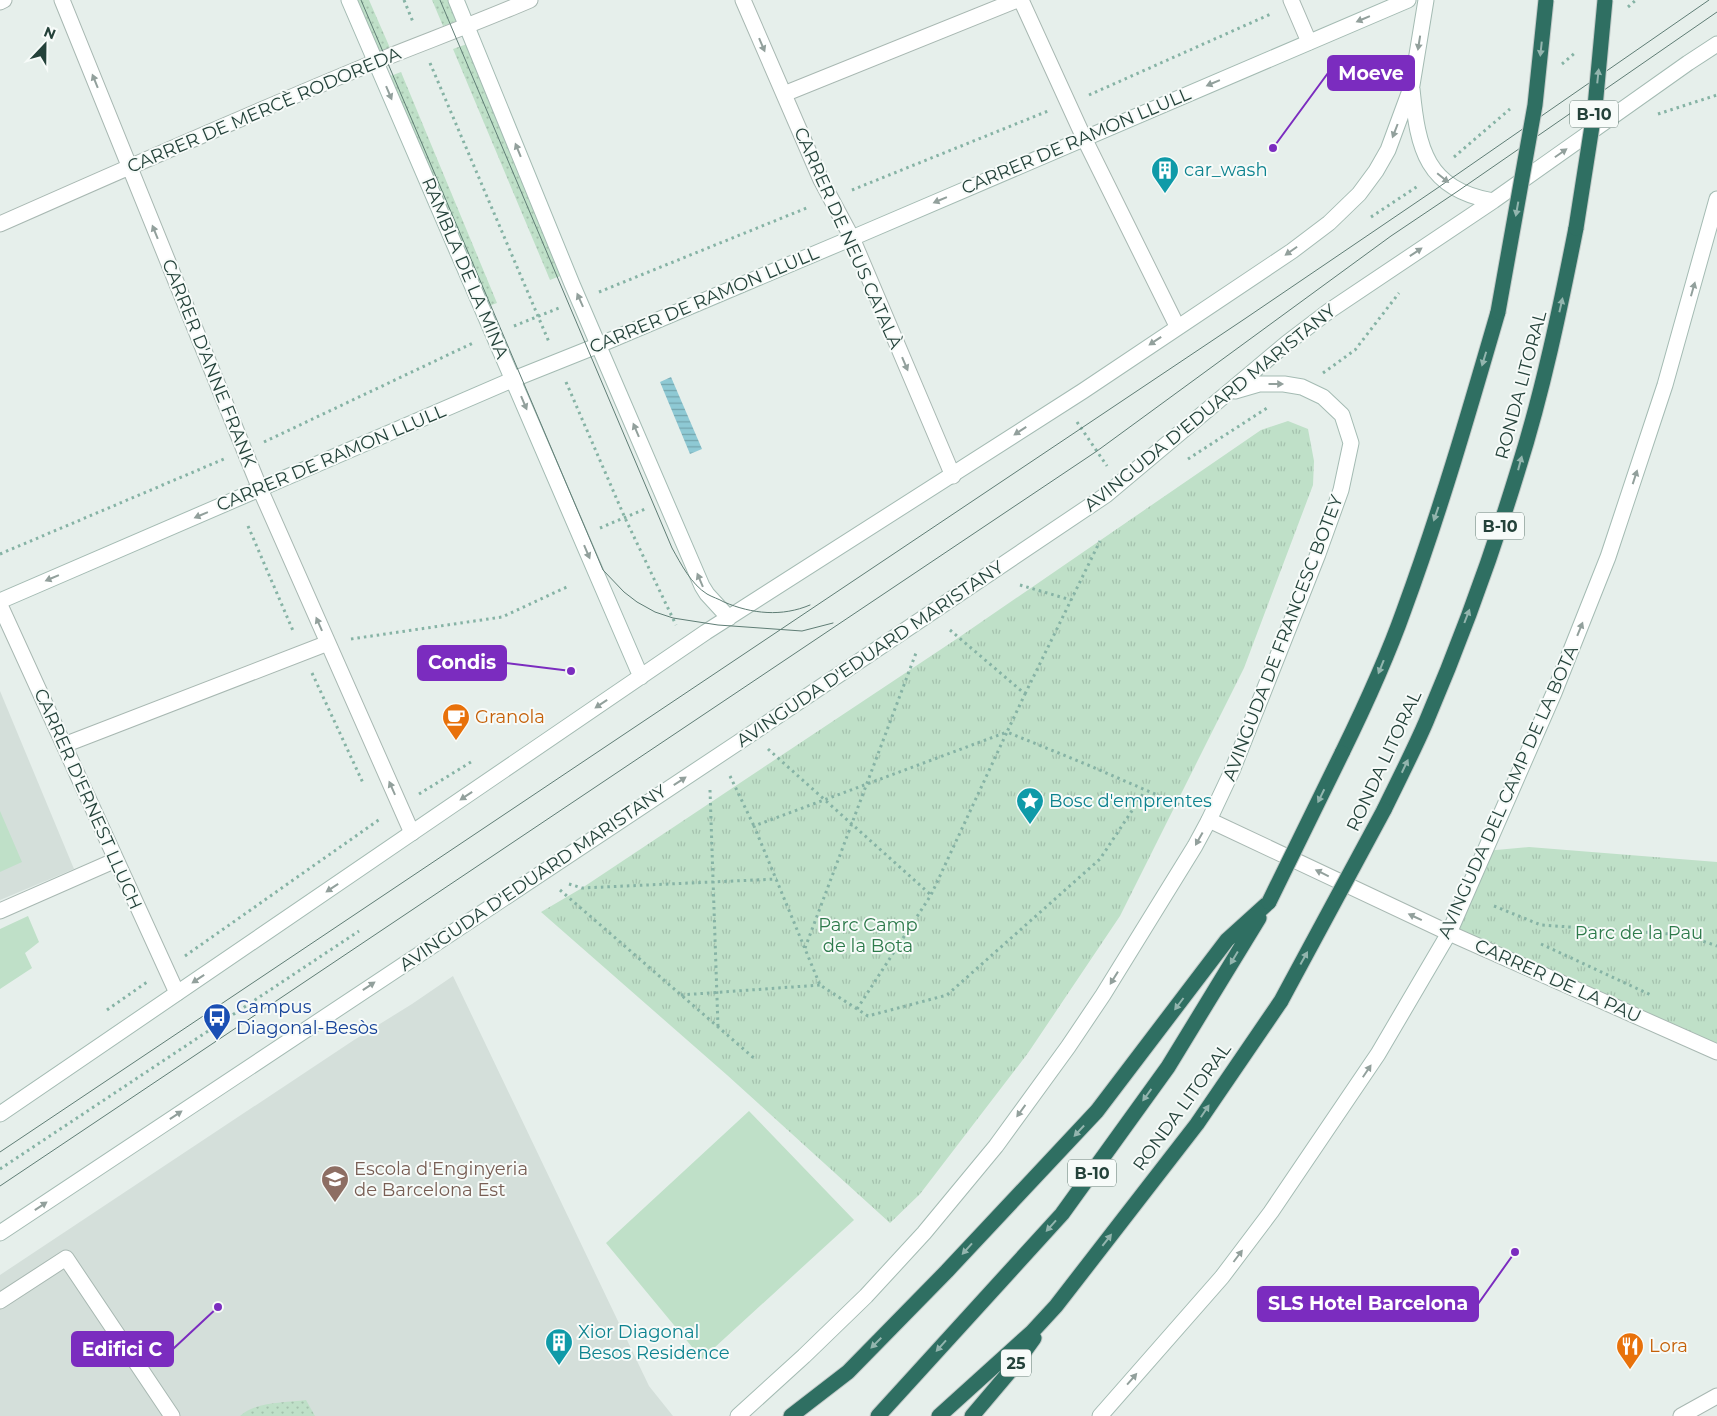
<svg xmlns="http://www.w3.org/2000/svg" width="1717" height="1416" font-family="Montserrat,sans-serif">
<defs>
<pattern id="grass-dots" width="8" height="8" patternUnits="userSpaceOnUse" patternTransform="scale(1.25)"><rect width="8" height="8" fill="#bfe0c8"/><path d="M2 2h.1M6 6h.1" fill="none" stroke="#a4c1ad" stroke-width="1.8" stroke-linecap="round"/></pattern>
<pattern id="park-tufts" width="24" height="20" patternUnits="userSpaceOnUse" patternTransform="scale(1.25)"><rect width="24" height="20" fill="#bfe0c8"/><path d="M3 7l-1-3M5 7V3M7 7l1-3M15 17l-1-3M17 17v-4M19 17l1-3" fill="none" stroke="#a4c1ad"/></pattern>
<pattern id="water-rules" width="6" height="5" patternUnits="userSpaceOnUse" patternTransform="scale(1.25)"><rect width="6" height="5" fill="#8ec9d4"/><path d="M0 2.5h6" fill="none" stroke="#74a5ad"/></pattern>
</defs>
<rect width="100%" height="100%" fill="#e6efeb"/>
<path fill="#d4dfda" d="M0 691 74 869 0 900Z
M453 976 649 1386 673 1416H0V1275L354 1040 412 1004Z"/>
<path fill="url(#grass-dots)" d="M353 0H369L390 48 376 54Z
M432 0H448L457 21 443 26Z
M467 44 565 274 550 280 453 49Z
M401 72 497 303 483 308 385 78Z
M306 1400 315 1416H240C256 1401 286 1403 306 1400Z"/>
<path fill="url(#park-tufts)" d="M1288 421 1308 429 1314 461 1313 485 1244 668 1120 916 1028 1053 920 1194 890 1223 727 1075 541 912 582 888 958 638 1261 430Z
M1529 847 1717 862V1052L1449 933 1485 851Z"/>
<path fill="#bfe0c8" d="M0 811 22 862 0 872Z
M28 916 39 942 25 953 32 968 0 989V929Z
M749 1111 854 1220 702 1359 606 1243Z"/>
<path fill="url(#water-rules)" d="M671 377 702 449 690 454 660 382Z"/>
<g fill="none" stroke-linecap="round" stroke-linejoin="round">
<g stroke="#a8b8b2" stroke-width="17">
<path id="street" d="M62 0 260 489 412 833
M743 0 821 180 852 238 953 476
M1021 0 1084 138 1177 326
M1291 0 1309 42
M0 2 4 0
M784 94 1017 0
M0 224C124 169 249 114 375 62 427 41 479 22 530 0
M0 605 177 993
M64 745 328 643
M1209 820 1449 933 1717 1052
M0 911 116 860
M0 1301 66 1258 172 1416
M1681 1416 1717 1396"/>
</g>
<g stroke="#a4bbb3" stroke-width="17">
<path id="secondary" d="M349 0 641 677
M456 0 572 284 702 586 707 594 729 618
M1412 89C1418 149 1426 189 1493 201
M0 601 514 379 599 345 852 238 1408 0
M0 1114 706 632 1083 391 1292 251 1329 223 1359 194 1376 171 1388 150 1412 85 1426 0
M0 1233 739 742 1106 495 1287 343 1329 311 1493 201 1688 63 1717 44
M738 1416 804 1356 866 1296 924 1233 996 1146 1068 1047 1103 995 1195 846 1209 820 1232 771 1318 554 1341 490 1351 443 1342 415 1323 397 1302 387 1284 384H1259L1235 391
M1100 1416 1222 1277 1271 1212 1378 1054 1449 933 1554 693 1608 557 1665 385 1717 199"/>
</g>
<g stroke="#c2cac8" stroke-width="17">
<path id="highway" d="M1342 753C1365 706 1387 658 1404 610 1440 512 1469 412 1498 312
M1384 810C1398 781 1413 752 1426 722 1461 640 1492 555 1518 470 1543 391 1560 309 1576 228
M791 1416 848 1372 947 1271 1097 1111 1227 940 1269 902
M878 1416 1062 1214 1168 1067 1259 918
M939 1416 1032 1332 1056 1306 1197 1124 1281 1001
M972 1416 1011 1370 1034 1338"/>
</g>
<path stroke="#86b3a5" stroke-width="3" stroke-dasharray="2.5 4" stroke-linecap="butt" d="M404 0 413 22
M1628 7 1636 0
M430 63 549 342
M1562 64 1576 52
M1089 95 1273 13
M1658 114 1717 95
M1454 157 1510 109
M852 190 1048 111
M1371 217 1418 186
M599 292 809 207
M514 326 559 308
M1323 373 1355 350 1399 293
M566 382 625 518 676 625
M1077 422 1107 466
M264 442 473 343
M1188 459 1267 408
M248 526 294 633
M600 528 645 509
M0 554 224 459
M1020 585 1071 600
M950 630 1025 694 1007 732 1088 765 1187 808
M351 639 502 617 569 586
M312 673 363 783
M1025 694 1100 541
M768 749 931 895
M730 776 754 826
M710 790 718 1027
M419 794 471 762
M569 884 582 888 777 879
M560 890 755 1059
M1494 906 1541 925 1685 935 1717 946
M1541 944 1651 995
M805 948 916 653
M185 956 380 819
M681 995 820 985
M857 1009 931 895 1007 732 754 826 820 985 868 1016 947 995 1100 859 1145 791
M107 1010 147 982
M0 1169 359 931"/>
<use href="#street" stroke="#fff" stroke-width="15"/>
<use href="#secondary" stroke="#fff" stroke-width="15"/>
<use href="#highway" stroke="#2f6f62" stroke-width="15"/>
<path stroke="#5f7d75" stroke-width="1" d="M361 0 603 570 624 592 637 602 655 612 673 618 718 625 802 631 833 623
M440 0 672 548C681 564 691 584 707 594 712 597 719 599 724 602 752 614 782 617 810 605
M0 1152 1246 318 1436 189 1709 0
M0 1186 1097 451 1391 236 1458 191 1717 12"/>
<g stroke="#c2cac8" stroke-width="17" stroke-linecap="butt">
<path id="highway-bridge" d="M1576 228 1595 107 1605 0
M1498 312 1535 105 1546 0
M1269 902 1342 753
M1281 1001 1384 810"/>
</g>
<use href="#highway-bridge" stroke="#2f6f62" stroke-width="15"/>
</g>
<defs><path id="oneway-solid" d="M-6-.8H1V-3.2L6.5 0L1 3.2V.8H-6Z" transform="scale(1.25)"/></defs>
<g fill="#92a09c">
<use href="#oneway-solid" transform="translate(1363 19) rotate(157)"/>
<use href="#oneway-solid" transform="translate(1419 43) rotate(99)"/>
<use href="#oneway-solid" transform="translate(762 45) rotate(67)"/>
<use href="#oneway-solid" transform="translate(95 81) rotate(-112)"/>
<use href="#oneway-solid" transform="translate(1213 83) rotate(157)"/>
<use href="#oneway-solid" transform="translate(389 93) rotate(67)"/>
<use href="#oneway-solid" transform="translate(1395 131) rotate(111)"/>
<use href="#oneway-solid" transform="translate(518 150) rotate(-112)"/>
<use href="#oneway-solid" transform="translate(1561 153) rotate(-35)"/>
<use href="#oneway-solid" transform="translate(1443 178) rotate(39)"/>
<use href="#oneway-solid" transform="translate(940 200) rotate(157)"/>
<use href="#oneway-solid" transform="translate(155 232) rotate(-112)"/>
<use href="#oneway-solid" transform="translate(1291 251) rotate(145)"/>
<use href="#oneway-solid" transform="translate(1416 252) rotate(-34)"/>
<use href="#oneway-solid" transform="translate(1693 289) rotate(-74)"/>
<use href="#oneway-solid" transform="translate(580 300) rotate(-114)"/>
<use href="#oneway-solid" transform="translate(1155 341) rotate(146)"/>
<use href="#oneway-solid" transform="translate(905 364) rotate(67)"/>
<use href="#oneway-solid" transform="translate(1276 384)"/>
<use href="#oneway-solid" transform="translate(524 403) rotate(67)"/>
<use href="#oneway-solid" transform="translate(636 430) rotate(-113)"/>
<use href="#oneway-solid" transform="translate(1020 431) rotate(147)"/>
<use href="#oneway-solid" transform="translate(1635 477) rotate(-72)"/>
<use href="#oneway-solid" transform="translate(201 515) rotate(157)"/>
<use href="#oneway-solid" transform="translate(587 552) rotate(67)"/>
<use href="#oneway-solid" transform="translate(52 578) rotate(157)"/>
<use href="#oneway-solid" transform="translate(700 580) rotate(-113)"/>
<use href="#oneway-solid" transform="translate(319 624) rotate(-114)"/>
<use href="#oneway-solid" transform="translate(1580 629) rotate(-68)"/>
<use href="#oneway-solid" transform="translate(601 704) rotate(146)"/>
<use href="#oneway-solid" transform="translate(680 781) rotate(-33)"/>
<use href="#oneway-solid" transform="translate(392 788) rotate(-114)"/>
<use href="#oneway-solid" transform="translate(466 796) rotate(146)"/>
<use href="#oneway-solid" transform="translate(1199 839) rotate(119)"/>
<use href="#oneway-solid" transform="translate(1322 873) rotate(-154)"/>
<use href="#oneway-solid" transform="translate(332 888) rotate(146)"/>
<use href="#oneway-solid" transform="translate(1415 917) rotate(-155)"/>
<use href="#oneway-solid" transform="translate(1114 978) rotate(122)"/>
<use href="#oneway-solid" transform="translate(198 979) rotate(146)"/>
<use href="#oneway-solid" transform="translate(369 986) rotate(-34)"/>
<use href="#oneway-solid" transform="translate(1367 1071) rotate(-56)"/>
<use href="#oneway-solid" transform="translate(1021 1111) rotate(126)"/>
<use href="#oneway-solid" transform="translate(176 1115) rotate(-34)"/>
<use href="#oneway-solid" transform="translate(41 1206) rotate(-34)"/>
<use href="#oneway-solid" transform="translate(1238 1256) rotate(-53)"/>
<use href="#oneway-solid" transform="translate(1132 1379) rotate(-49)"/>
</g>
<g fill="#93b5ae">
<use href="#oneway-solid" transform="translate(1541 49) rotate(96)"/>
<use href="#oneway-solid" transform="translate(1598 76) rotate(-84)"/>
<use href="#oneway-solid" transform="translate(1517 209) rotate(100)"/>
<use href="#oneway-solid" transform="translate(1561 305) rotate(-77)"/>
<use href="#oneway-solid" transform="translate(1484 359) rotate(107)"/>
<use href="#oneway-solid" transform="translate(1520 463) rotate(-75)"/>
<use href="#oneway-solid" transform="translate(1436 514) rotate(109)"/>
<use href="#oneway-solid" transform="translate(1467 616) rotate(-69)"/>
<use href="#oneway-solid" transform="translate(1381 667) rotate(112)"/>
<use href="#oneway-solid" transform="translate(1405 766) rotate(-65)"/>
<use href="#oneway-solid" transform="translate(1321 796) rotate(116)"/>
<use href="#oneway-solid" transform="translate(1234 958) rotate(121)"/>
<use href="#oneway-solid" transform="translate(1304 958) rotate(-61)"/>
<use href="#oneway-solid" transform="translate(1179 1004) rotate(127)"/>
<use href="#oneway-solid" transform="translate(1147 1095) rotate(126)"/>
<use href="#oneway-solid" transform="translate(1205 1111) rotate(-56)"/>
<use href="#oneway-solid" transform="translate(1079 1131) rotate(133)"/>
<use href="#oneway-solid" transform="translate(1051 1226) rotate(132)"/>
<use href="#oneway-solid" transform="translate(1107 1240) rotate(-52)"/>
<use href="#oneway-solid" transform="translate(967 1249) rotate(132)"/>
<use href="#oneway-solid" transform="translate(876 1343) rotate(135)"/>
<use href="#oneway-solid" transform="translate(941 1346) rotate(132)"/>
</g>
<defs>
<g id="building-pin" transform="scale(1.4375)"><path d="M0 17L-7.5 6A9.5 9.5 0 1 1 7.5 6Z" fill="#0f9aa8" stroke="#f7fbf9"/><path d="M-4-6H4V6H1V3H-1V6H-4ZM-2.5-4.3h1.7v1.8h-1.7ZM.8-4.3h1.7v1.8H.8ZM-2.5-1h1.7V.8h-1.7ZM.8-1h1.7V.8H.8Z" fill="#fff"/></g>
<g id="cafe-pin" transform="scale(1.4375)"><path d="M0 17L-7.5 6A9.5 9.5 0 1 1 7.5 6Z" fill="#e8710a" stroke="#f7fbf9"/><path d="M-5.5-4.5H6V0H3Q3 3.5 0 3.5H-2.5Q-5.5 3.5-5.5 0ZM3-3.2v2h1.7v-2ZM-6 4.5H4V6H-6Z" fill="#fff"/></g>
<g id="sight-pin" transform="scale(1.4375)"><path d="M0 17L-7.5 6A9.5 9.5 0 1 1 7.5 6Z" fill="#0f9aa8" stroke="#f7fbf9"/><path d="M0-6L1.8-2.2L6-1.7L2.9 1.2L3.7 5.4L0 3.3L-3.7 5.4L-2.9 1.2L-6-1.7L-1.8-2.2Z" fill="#fff"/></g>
<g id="bus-pin" transform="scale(1.4375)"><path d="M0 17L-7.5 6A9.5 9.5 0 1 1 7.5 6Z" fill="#1a4fb4" stroke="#f7fbf9"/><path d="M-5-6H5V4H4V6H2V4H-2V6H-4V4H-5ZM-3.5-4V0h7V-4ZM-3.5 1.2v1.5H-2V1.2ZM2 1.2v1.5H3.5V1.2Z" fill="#fff"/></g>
<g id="university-pin" transform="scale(1.4375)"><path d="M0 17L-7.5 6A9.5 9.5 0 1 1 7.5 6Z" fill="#8d6e63" stroke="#f7fbf9"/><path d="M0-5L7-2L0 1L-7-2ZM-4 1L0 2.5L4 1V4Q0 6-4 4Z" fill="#fff"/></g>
<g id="restaurant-pin" transform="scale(1.4375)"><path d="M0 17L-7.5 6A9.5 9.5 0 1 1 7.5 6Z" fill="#e8710a" stroke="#f7fbf9"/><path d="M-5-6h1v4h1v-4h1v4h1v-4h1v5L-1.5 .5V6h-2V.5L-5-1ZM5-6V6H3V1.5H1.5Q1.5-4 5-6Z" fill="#fff"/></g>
</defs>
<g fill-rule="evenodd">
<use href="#building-pin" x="1165" y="170"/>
<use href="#cafe-pin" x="456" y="717"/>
<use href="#sight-pin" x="1030" y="801"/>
<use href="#bus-pin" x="217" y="1017"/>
<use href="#university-pin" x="335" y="1179"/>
<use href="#building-pin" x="559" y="1342"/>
<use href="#restaurant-pin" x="1630" y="1346"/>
</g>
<g text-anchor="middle" stroke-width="4" stroke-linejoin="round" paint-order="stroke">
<g fill="#f7fbf9" stroke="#637a73" stroke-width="1">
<rect x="1570" y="100.5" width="48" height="27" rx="4"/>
<rect x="1476" y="512.5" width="48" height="27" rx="4"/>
<rect x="1068" y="1159.5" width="48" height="27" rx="4"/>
<rect x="1001" y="1349.5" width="30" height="27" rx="4"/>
</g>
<g font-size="16" font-weight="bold" fill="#24423a">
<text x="1594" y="120">B-10</text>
<text x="1500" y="532">B-10</text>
<text x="1092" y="1179">B-10</text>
<text x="1016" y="1369">25</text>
</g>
<g font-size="18" fill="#24423a" stroke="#f7fbf9">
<text transform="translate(264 110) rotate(-23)" y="6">CARRER DE MERCÈ RODOREDA</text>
<text transform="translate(1076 141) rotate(-23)" y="6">CARRER DE RAMON LLULL</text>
<text transform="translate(848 238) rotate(66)" y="6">CARRER DE NEUS CATALÀ</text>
<text transform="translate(465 268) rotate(67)" y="6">RAMBLA DE LA MINA</text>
<text transform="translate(704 300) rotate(-23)" y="6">CARRER DE RAMON LLULL</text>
<text transform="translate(209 363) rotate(68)" y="6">CARRER D'ANNE FRANK</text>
<text transform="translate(1521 385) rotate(-75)" y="6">RONDA LITORAL</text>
<text transform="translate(1210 408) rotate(-39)" y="6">AVINGUDA D'EDUARD MARISTANY</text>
<text transform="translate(331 458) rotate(-23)" y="6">CARRER DE RAMON LLULL</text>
<text transform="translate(1283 638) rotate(-69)" y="6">AVINGUDA DE FRANCESC BOTEY</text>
<text transform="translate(870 654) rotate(-34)" y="6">AVINGUDA D'EDUARD MARISTANY</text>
<text transform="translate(1384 761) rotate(-65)" y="6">RONDA LITORAL</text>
<text transform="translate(1508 792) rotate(-66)" y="6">AVINGUDA DEL CAMP DE LA BOTA</text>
<text transform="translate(88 799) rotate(66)" y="6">CARRER D'ERNEST LLUCH</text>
<text transform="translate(533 878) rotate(-34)" y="6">AVINGUDA D'EDUARD MARISTANY</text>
<text transform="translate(1558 981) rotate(24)" y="6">CARRER DE LA PAU</text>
<text transform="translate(1182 1107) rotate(-54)" y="6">RONDA LITORAL</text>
</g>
<g font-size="18" fill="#0d838f" stroke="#f7fbf9" text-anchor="start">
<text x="1184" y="176">car_wash</text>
<text x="1049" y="807">Bosc d'emprentes</text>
<text x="578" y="1338">Xior Diagonal<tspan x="578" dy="21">Besos Residence</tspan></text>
</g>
<g font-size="18" fill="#c56008" stroke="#f7fbf9" text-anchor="start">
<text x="475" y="723">Granola</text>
<text x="1649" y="1352">Lora</text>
</g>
<g font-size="18" fill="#2d7a4b" stroke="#f7fbf9">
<text x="868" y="931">Parc Camp<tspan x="868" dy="21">de la Bota</tspan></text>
<text x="1639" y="939">Parc de la Pau</text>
</g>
<g font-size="18" fill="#164399" stroke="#f7fbf9" text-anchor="start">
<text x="236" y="1013">Campus<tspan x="236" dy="21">Diagonal-Besòs</tspan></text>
</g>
<g font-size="18" fill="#785e54" stroke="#f7fbf9" text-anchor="start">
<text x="354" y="1175">Escola d'Enginyeria<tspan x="354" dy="21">de Barcelona Est</tspan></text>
</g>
</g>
<path fill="none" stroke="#7b2cbf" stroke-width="2" d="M1273 148L1328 73M571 671L506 663M1515 1252L1478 1304M218 1307L173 1349"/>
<g fill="#7b2cbf" stroke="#f7fbf9" stroke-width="2">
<circle cx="1273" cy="148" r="5"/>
<circle cx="571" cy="671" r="5"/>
<circle cx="1515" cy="1252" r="5"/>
<circle cx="218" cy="1307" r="5"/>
</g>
<g fill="#7b2cbf" stroke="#7b2cbf" stroke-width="2">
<rect x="1328" y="56" width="86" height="34" rx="5"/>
<rect x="418" y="646" width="88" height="34" rx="5"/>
<rect x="1258" y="1287" width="220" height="34" rx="5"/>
<rect x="72" y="1332" width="101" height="34" rx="5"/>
</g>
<g font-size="19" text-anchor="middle" font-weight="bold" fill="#fff">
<text x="1371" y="80">Moeve</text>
<text x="462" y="669">Condis</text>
<text x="1368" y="1310">SLS Hotel Barcelona</text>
<text x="122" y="1356">Edifici C</text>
</g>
<g transform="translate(45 45) rotate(22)" stroke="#f7fbf9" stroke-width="4" paint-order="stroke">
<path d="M0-4L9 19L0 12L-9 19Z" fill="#24423a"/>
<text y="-8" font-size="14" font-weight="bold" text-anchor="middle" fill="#24423a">N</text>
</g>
</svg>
